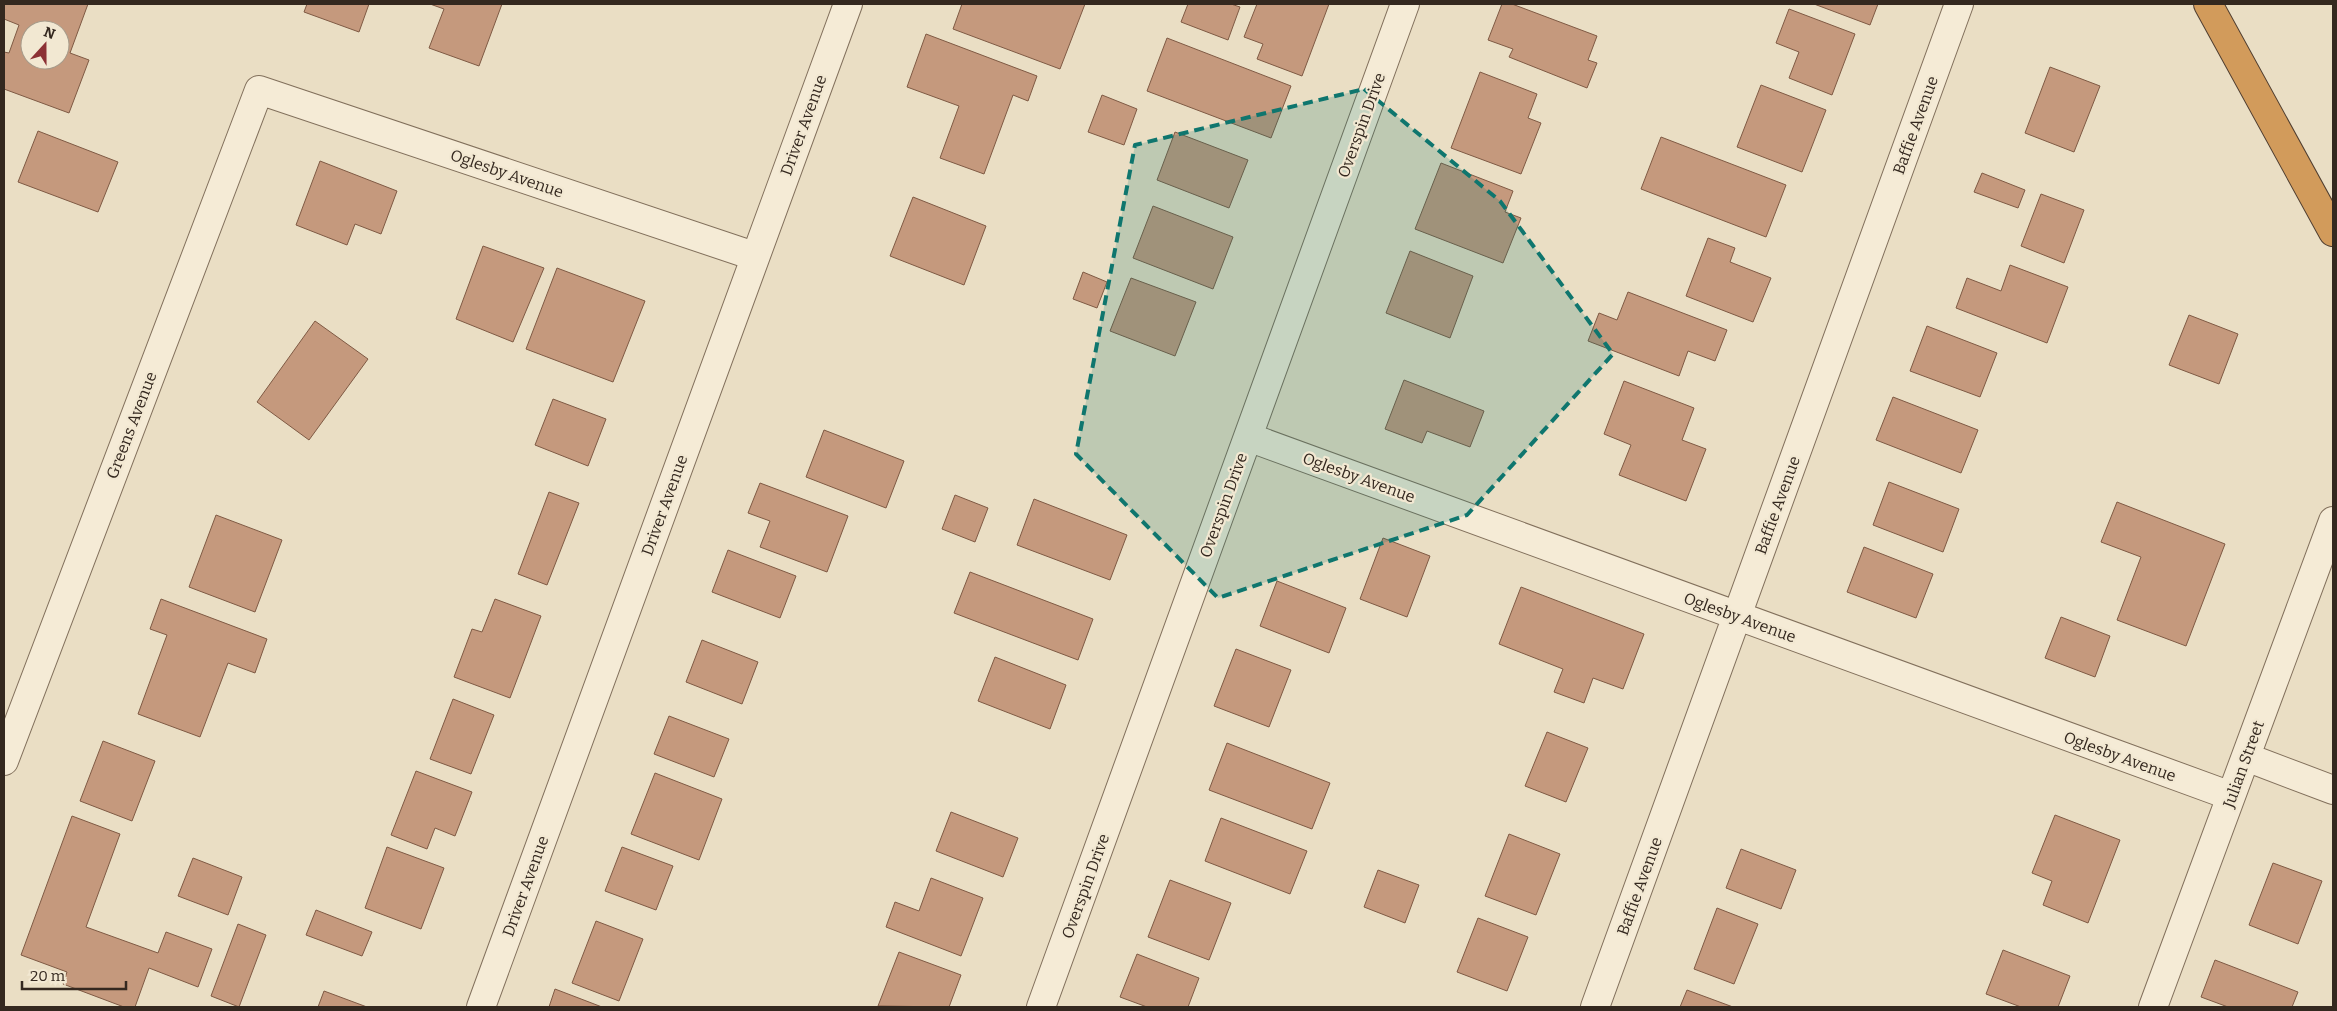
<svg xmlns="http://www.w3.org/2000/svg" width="2337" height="1011" font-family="Bitter,serif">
<rect width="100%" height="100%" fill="#eadec4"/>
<path fill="#c5997d" stroke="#7f5a44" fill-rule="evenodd" d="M4 4H88L70 53 89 60 69 113 4 89V52L9 53 19 25 4 19ZM30 30H60V60H30Z
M307 4H369L359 32 304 12Z
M430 4H502L479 66 429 48 444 9Z
M962 4H1085L1060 69 953 29Z
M1188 4H1231L1240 7 1228 40 1181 22Z
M1257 4H1329L1302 76 1257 59 1263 44 1244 37Z
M1502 4H1512L1597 36 1588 60 1597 63 1587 88 1509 57 1513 49 1488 40Z
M1814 4H1878L1870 25Z
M1789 9 1855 34 1832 95 1789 78 1799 52 1776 43Z
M926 34 1037 76 1028 101 1013 95 984 174 940 158 959 106 907 87Z
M1167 38 1291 86 1271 138 1147 91Z
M2050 67 2100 86 2074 152 2025 133Z
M1480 72 1537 94 1528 118 1541 123 1521 174 1451 148Z
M1761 85 1826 110 1802 172 1737 147Z
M1102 95 1137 109 1124 145 1088 132Z
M38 131 118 162 98 212 18 182Z
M1175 132 1248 160 1229 208 1157 180Z
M1661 137 1786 185 1766 237 1641 189Z
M320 161 397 191 381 234 355 224 347 245 296 225Z
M1441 163 1513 191 1505 212 1521 218 1503 263 1415 229Z
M1982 173 2025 190 2018 208 1974 192Z
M2041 194 2084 210 2064 263 2021 246Z
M913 197 986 226 964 285 890 256Z
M1153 206 1233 237 1213 289 1133 258Z
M1708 238 1735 248 1730 262 1771 278 1753 322 1686 296Z
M483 246 544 268 513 342 456 319Z
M1410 251 1473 276 1450 338 1386 313Z
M2010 265 2068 287 2047 343 1956 308 1967 278 2001 291Z
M557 268 645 301 613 382 526 349Z
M1083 272 1107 282 1097 308 1073 299Z
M1131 278 1196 302 1175 356 1110 331Z
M1628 292 1727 330 1715 361 1688 351 1679 376 1588 341 1599 313 1617 320Z
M2189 315 2238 334 2219 384 2169 365Z
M315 321 368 359 309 440 257 402Z
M1927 326 1997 353 1980 397 1910 371Z
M1404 380 1484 411 1470 447 1427 431 1422 443 1385 429Z
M1624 381 1694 408 1682 440 1706 449 1686 501 1619 475 1631 445 1604 434Z
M1893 397 1978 430 1961 473 1876 440Z
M553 399 606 419 588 466 535 445Z
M824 430 904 461 886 508 806 477Z
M1889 482 1959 509 1943 552 1873 525Z
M760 483 848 516 827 572 760 547 770 521 748 513Z
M549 492 579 503 547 585 518 574Z
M955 495 988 508 975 542 942 529Z
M1034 499 1127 535 1110 580 1017 545Z
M2117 502 2225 544 2186 646 2117 620 2141 557 2101 542Z
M216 515 282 540 255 612 189 587Z
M1383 538 1430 556 1407 617 1360 599Z
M1864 547 1933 574 1916 618 1847 592Z
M728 550 796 576 780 618 712 592Z
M970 572 1093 619 1078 660 954 613Z
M1277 581 1346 608 1329 653 1260 626Z
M1521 587 1644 634 1623 689 1593 678 1584 703 1554 692 1563 669 1499 644Z
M161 599 267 639 255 673 228 663 200 737 138 714 167 635 150 629Z
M495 599 541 616 510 698 454 677 472 629 482 632Z
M2061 617 2110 636 2095 677 2045 658Z
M702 640 758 662 742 704 686 682Z
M1236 649 1291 670 1269 727 1214 706Z
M995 657 1066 685 1050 729 978 701Z
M453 699 494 715 471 774 430 759Z
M669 716 729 739 714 777 654 754Z
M1547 732 1588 748 1566 802 1525 786Z
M103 741 155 761 132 821 80 801Z
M1227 743 1330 783 1312 829 1209 790Z
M416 771 472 792 455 836 435 828 427 849 391 835Z
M655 773 722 799 699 860 631 834Z
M951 812 1018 838 1003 877 936 851Z
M2055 815 2120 840 2088 923 2043 905 2052 881 2032 873Z
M72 816 120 834 86 927 158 953 166 932 212 949 198 987 149 968 135 1007H124L63 984 67 972 21 955Z
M1221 818 1307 851 1290 894 1205 861Z
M1509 834 1560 854 1536 915 1485 896Z
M387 847 444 868 421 929 365 908Z
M622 847 673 866 656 910 605 891Z
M1741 849 1796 870 1781 909 1726 888Z
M193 858 242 877 228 915 178 896Z
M2273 863 2322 881 2298 944 2249 925Z
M1378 870 1419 885 1405 923 1364 907Z
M931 878 983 898 961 956 886 927 895 902 919 911Z
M1170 880 1231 903 1209 960 1148 937Z
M1717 908 1758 924 1734 984 1694 969Z
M316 910 372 932 362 956 306 935Z
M1478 918 1528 937 1507 991 1457 972Z
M596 921 643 939 619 1001 572 983Z
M238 924 266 935 239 1007 211 996Z
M2003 950 2070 976 2058 1007H2021L1986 994Z
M899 952 961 975 949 1007 878 1006Z
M1137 954 1199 978 1188 1007H1147L1120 997Z
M2215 960 2298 992 2292 1007H2228L2201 997Z
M555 989 602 1007H549Z
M1687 990 1733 1007H1680Z
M324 991 367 1007H318Z"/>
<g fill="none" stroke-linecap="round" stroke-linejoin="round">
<g stroke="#82705c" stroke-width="30">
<path id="minor" d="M1248 437 2231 796
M2246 757 2333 790
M4 761 259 90 754 256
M481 1007 848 4
M1041 1007 1405 4
M1595 1007 1959 4
M2153 1007 2333 521"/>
</g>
<g stroke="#503e30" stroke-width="30">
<path id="highway" d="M2208 4 2333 232"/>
</g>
<use href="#minor" stroke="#f5ebd6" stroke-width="28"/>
<use href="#highway" stroke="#d29b5b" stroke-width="28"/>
</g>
<path fill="#0f766e" fill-opacity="0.2" stroke="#0f766e" stroke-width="4" stroke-dasharray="10 6" stroke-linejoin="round" d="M1364 89 1500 201 1613 354 1467 515 1218 598 1076 454 1135 145Z"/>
<g text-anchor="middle" stroke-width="4.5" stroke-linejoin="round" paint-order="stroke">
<g font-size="16" fill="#34281f" stroke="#f2e8d2">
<text transform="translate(803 125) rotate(-70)" y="6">Driver Avenue</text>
<text transform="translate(1361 125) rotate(-70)" y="6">Overspin Drive</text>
<text transform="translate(1915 125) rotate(-70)" y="6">Baffie Avenue</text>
<text transform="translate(507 173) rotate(19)" y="6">Oglesby Avenue</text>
<text transform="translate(131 425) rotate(-69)" y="6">Greens Avenue</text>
<text transform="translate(1359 477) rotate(20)" y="6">Oglesby Avenue</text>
<text transform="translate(664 505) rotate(-70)" y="6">Driver Avenue</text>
<text transform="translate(1223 505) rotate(-70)" y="6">Overspin Drive</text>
<text transform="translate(1777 505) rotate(-70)" y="6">Baffie Avenue</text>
<text transform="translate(1740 617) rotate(20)" y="6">Oglesby Avenue</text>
<text transform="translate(2120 756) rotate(20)" y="6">Oglesby Avenue</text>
<text transform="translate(2243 764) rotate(-70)" y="6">Julian Street</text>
<text transform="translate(525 886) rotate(-70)" y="6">Driver Avenue</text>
<text transform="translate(1085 886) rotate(-70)" y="6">Overspin Drive</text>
<text transform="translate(1639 886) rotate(-70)" y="6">Baffie Avenue</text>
</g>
</g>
<rect width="2337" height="1011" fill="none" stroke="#34281f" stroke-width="10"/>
<g transform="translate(45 45) rotate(21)"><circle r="24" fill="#f2e8d2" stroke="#a69b8a"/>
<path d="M0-4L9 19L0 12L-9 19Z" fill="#8c3134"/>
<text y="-8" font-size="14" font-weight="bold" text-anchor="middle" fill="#34281f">N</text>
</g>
<path d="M22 981v8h104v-8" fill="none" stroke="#34281f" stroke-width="2.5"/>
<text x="30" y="981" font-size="15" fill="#34281f" stroke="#f2e8d2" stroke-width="4" paint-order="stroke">20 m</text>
</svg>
